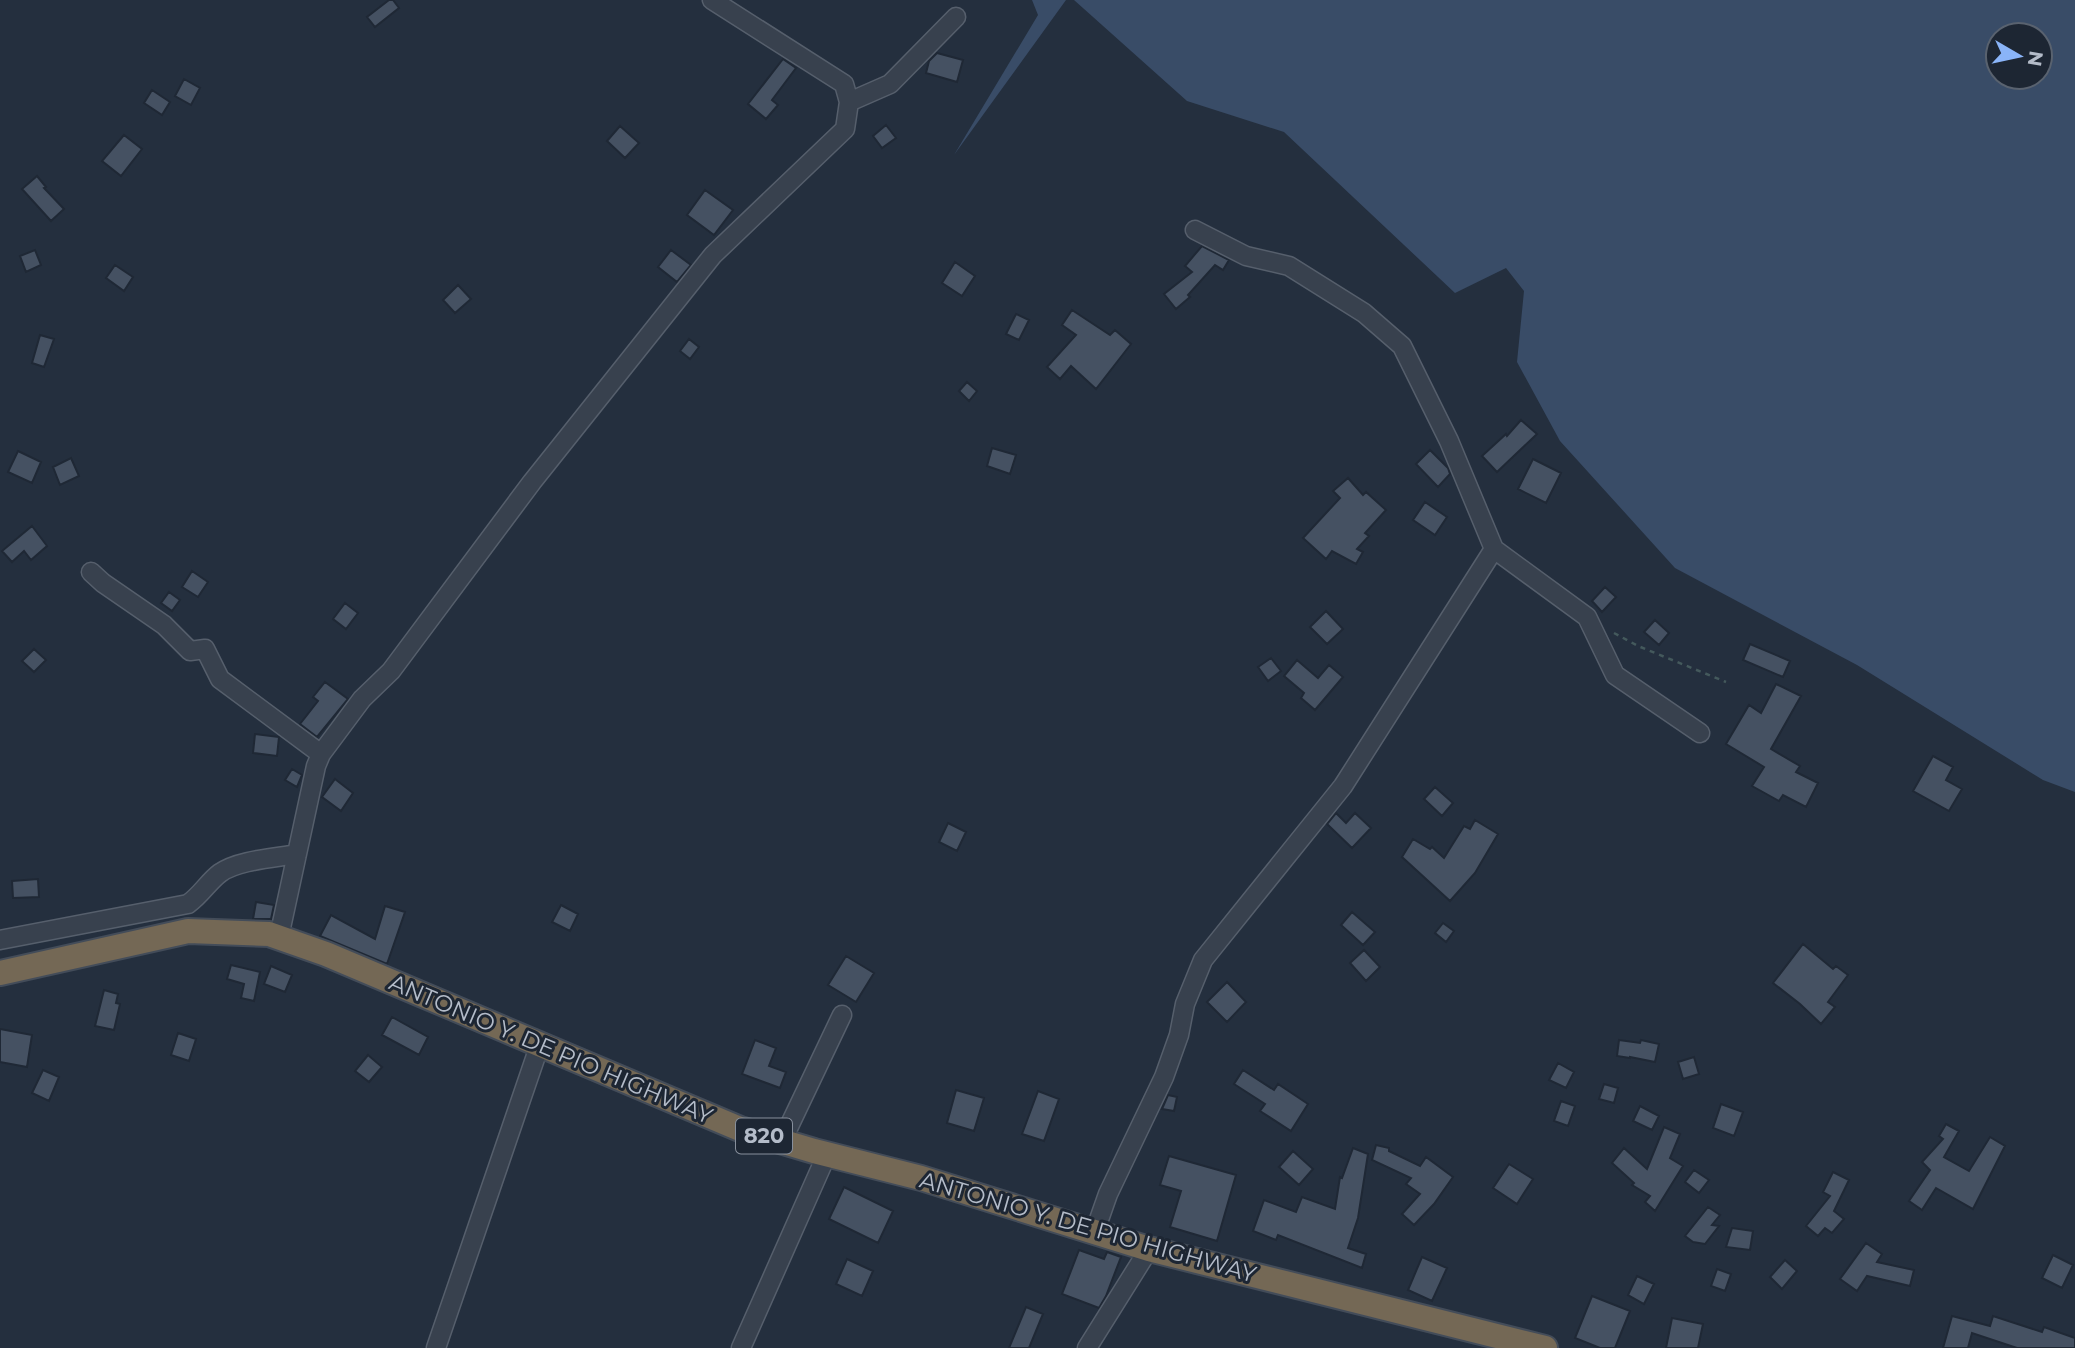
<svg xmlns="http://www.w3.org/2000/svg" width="2075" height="1348" font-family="Montserrat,sans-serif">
<rect width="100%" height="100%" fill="#242f3e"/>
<path fill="#394c67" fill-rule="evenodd" d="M1032 0H1066L954 155 1038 15Z
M1074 0H2075V792L2043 780 1857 665 1675 568 1560 441 1517 362 1524 291 1506 268 1455 293 1284 132 1187 101ZM2040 35V77H1998V35Z"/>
<path fill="#455162" stroke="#1f2835" stroke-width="2" d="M389 0H393L399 8 375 27 367 17Z
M937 53 963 60 957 82 926 73 929 61Z
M783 59 796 68 772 100 778 105 766 119 748 104Z
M184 79 200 88 191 105 175 96Z
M152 90 170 102 162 115 144 103Z
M886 125 896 138 882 148 873 136Z
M620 126 639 143 625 158 607 141Z
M124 135 142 149 121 176 102 161Z
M37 176 46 187 44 188 64 209 51 221 22 189Z
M705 190 733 210 714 235 687 215Z
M1202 246 1229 260 1223 270 1215 265 1188 295 1190 297 1176 309 1164 294 1192 272 1185 266Z
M35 250 41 265 26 272 20 256Z
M671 250 691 265 677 282 658 267Z
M955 262 975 276 962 296 942 283Z
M115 265 133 277 124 291 106 278Z
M458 285 471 299 455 313 443 300Z
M1072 310 1110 335 1115 330 1131 344 1096 389 1071 366 1060 379 1047 367 1076 335 1062 325Z
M1016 314 1029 320 1019 340 1006 334Z
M40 335 54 339 44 367 32 363Z
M689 339 699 347 690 359 680 351Z
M967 382 977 391 969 401 959 391Z
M1521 420 1537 434 1497 472 1482 456 1506 434 1507 436Z
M992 448 1016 455 1010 474 987 466Z
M1430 450 1448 468 1450 474 1438 487 1416 464Z
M18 451 41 462 32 483 8 472Z
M71 458 79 476 60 485 53 467Z
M1533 459 1561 473 1546 503 1518 489Z
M1348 478 1363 495 1366 492 1386 510 1365 533 1369 536 1357 549 1363 552 1356 564 1332 551 1326 559 1303 538 1340 498 1333 491Z
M1425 502 1447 517 1435 535 1413 520Z
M32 526 47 546 31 560 24 551 12 562 2 551Z
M192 571 208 582 198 597 182 587Z
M1605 587 1616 597 1602 612 1592 601Z
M169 592 180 600 172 611 161 603Z
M345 603 358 613 346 629 333 619Z
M1326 611 1343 629 1327 644 1310 627Z
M1655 620 1669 633 1659 645 1644 632Z
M1750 644 1790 661 1783 677 1743 660Z
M34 649 46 660 34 672 22 661Z
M1271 658 1281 671 1268 681 1258 667Z
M1297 660 1318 678 1329 665 1343 677 1315 710 1301 698 1304 693 1284 676Z
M325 682 348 699 317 737 300 724 318 701 313 697Z
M1776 684 1801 696 1771 749 1800 766 1796 772 1818 783 1806 807 1783 795 1779 801 1752 786 1764 767 1726 744 1749 705 1761 713Z
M255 734 279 737 277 756 253 753Z
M1933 756 1953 767 1946 780 1962 789 1949 811 1913 791Z
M292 769 302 775 297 787 285 780Z
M335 779 353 793 341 811 322 797Z
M1435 787 1453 803 1442 816 1424 799Z
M1336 813 1346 823 1355 813 1371 828 1352 848 1327 824Z
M1475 820 1498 834 1475 873 1450 901 1402 857 1413 839 1430 849 1432 847 1444 858 1464 826 1470 829Z
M948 823 966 832 957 851 939 842Z
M38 879 39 897 13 898 12 881Z
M256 902 274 905 271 919H253Z
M561 905 578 914 570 931 552 922Z
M385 906 405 912 387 964 320 936 331 915 375 939Z
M1352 912 1375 932 1363 945 1341 925Z
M1443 923 1454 931 1446 942 1435 933Z
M1803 944 1833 969 1836 966 1848 975 1828 1002 1835 1007 1821 1024 1800 1004 1773 983Z
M1364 950 1380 967 1366 981 1350 963Z
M846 956 874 973 856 1002 828 985Z
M231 965 260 972 254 1001 241 998 244 984 227 979Z
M271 966 292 975 285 992 264 984Z
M1227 982 1246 1002 1227 1022 1207 1002Z
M104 990 118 994 116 1003 120 1004 114 1030 95 1026Z
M392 1017 428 1037 419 1055 382 1035Z
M0 1029 32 1035 27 1067 0 1062Z
M178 1033 196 1039 189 1061 171 1055Z
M755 1040 776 1048 769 1066 786 1072 780 1088 742 1074Z
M1619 1040 1640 1043 1641 1040 1659 1044 1655 1062 1630 1057V1058L1617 1056Z
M368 1055 382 1067 369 1082 355 1071Z
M1694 1057 1699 1074 1683 1079 1678 1062Z
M1558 1063 1574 1072 1566 1088 1549 1080Z
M43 1070 59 1077 49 1101 32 1093Z
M1243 1070 1274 1090 1278 1084 1308 1104 1291 1131 1260 1111 1265 1104 1234 1084Z
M1604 1084 1618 1088 1614 1103 1599 1099Z
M956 1090 984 1098 974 1131 947 1123Z
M1038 1091 1059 1099 1044 1141 1022 1134Z
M1168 1095 1177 1097 1174 1111 1162 1109Z
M1561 1101 1575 1106 1568 1126 1554 1121Z
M1721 1104 1743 1112 1734 1136 1713 1128Z
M1640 1106 1659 1116 1652 1130 1633 1121Z
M1946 1124 1959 1131 1944 1157 1969 1171 1990 1137 2005 1146 1973 1209 1936 1188 1922 1210 1909 1201 1930 1170 1922 1162 1943 1139 1939 1136Z
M1664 1127 1680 1134 1670 1158 1683 1166 1655 1211 1645 1202 1650 1196 1632 1185 1634 1183 1612 1163 1624 1148 1647 1169Z
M1376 1145 1389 1148V1151L1420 1166 1426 1157 1453 1177 1434 1204 1414 1225 1402 1214 1420 1194 1406 1184 1411 1178 1372 1160Z
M1353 1148 1368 1154 1358 1218 1348 1248 1366 1254 1362 1268 1278 1235 1276 1240 1253 1231 1264 1200 1296 1212 1302 1197 1335 1209 1340 1177 1342 1178Z
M1293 1151 1313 1169 1299 1185 1279 1167Z
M1169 1156 1236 1175 1217 1241 1170 1227 1181 1191 1160 1185Z
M1509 1164 1533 1179 1517 1204 1493 1188Z
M1694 1170 1709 1180 1699 1193 1685 1182Z
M1833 1172 1849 1180 1834 1211 1844 1219 1832 1233 1825 1228 1818 1236 1806 1226 1830 1196 1823 1192Z
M844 1187 893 1211 878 1243 829 1219Z
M1708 1207 1720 1215 1712 1225 1719 1226 1705 1244 1693 1242 1685 1236Z
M1732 1228 1753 1231 1750 1250 1726 1247Z
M1866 1243 1882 1254 1877 1262 1914 1270 1910 1286 1867 1276 1857 1291 1840 1279Z
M1079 1250 1104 1259 1107 1252 1121 1257 1106 1296 1099 1308 1062 1294Z
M2053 1255 2073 1265 2062 1288 2042 1278Z
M1422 1257 1447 1268 1432 1301 1408 1290Z
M847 1259 873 1271 862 1296 836 1284Z
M1785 1260 1797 1271 1782 1289 1770 1277Z
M1717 1269 1731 1274 1725 1291 1711 1286Z
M1637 1276 1654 1284 1644 1304 1628 1295Z
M1592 1296 1630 1311 1615 1348H1600L1575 1338Z
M1026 1307 1043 1314 1029 1348H1009Z
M1952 1316 1990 1326 1993 1316 2042 1332 2044 1327 2075 1338V1348H2017L1972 1333 1968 1348H1943Z
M1672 1318 1703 1324 1698 1348H1666Z"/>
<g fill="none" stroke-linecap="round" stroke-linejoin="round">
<g stroke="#565f6c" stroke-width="21">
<path id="minor" d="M849 102 890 84 956 17
M1195 230 1246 256 1289 266 1364 313 1402 346 1449 441 1494 549 1587 617 1615 675 1700 733
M91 572 103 583 164 625 190 651 205 649 220 679 321 754 362 699 391 671 532 482 713 255 845 129 849 102 844 84 712 0
M279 937 316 766 321 754
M0 940 188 904C201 895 208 882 220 873 238 860 275 858 297 854
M782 1141 842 1015
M1095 1231 1108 1194 1164 1077 1179 1035 1185 1004 1203 960 1343 786 1494 549
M436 1348 540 1044
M741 1348 827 1154
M1087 1348 1149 1249"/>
</g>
<g stroke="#434c59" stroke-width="28">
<path id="highway" d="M0 973 188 931 269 934 326 954 740 1129 814 1151 921 1178 1149 1249 1545 1348"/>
</g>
<path stroke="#44595c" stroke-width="2.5" stroke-dasharray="5 5" stroke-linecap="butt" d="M1614 633 1638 646 1726 682"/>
<use href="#minor" stroke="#38414e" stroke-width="18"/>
<use href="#highway" stroke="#746855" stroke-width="24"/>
</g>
<g text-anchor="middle" stroke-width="6" stroke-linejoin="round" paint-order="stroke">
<rect fill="#1d2633" stroke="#878f9c" stroke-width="2" x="736" y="1118.5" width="56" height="35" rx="5"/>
<g font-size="21" font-weight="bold" fill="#b4bcc9">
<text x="764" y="1143">820</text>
</g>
<g font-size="23" fill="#b4bcc9" stroke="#1d2633">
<text transform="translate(551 1049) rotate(23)" y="8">ANTONIO Y. DE PIO HIGHWAY</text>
<text transform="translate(1088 1227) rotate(16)" y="8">ANTONIO Y. DE PIO HIGHWAY</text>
</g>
</g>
<g transform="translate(2019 56) rotate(99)"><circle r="33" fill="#1d2633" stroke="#59626f" stroke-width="2"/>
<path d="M0-5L12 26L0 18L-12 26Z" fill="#8ab4f8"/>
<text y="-10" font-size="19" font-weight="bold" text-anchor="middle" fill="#b4bcc9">N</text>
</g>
</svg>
